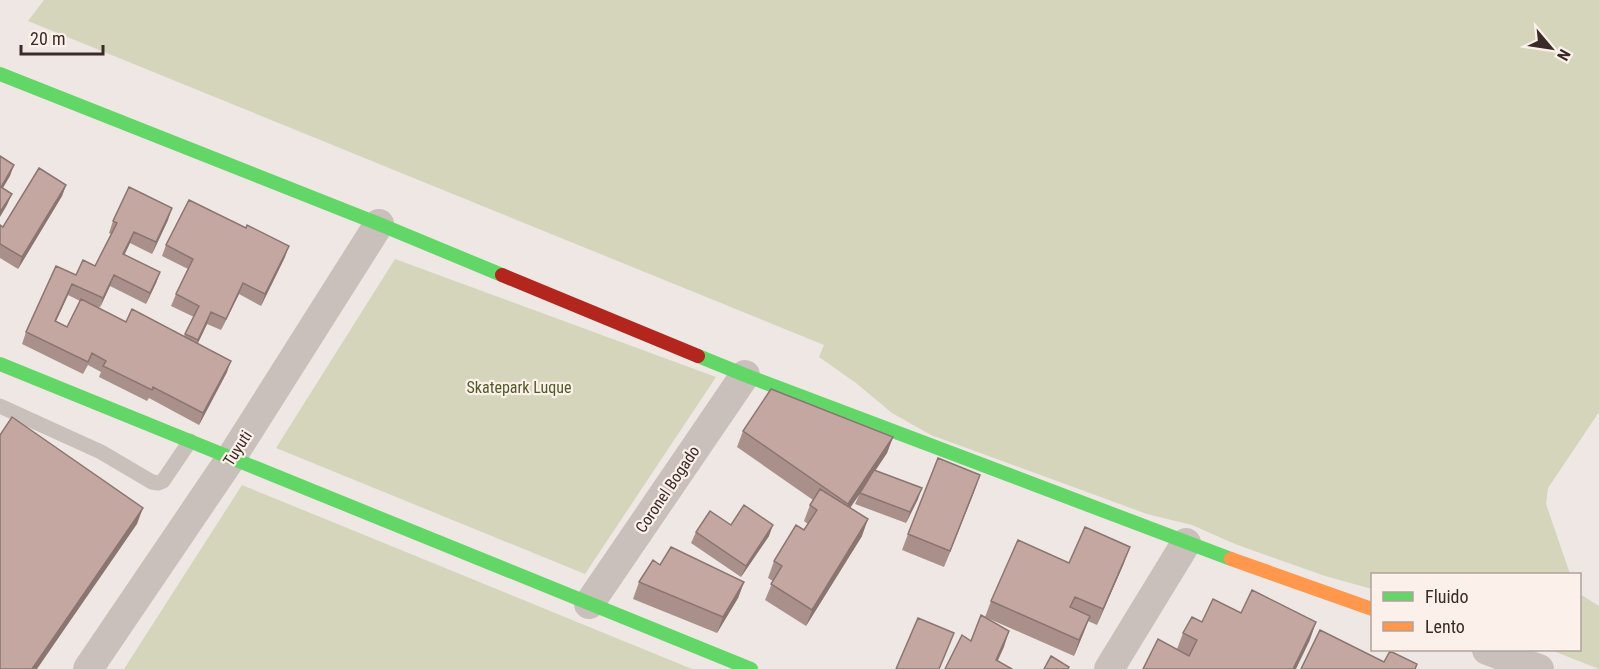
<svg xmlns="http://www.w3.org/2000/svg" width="1599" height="669" font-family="'Roboto Condensed',sans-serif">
<rect width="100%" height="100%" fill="#efe7e3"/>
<path fill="#d4d5bb" d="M44 0H1599V412L1548 488 1546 504 1570 574H1372V589L1325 576 1235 544 1192 525 1147 514 931 435 892 413 856 383 819 357 824 345 28 21Z
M395 259 716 377 585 574 276 448Z
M242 485 692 669H124Z
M1580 594 1599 606V669L1551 650H1580Z"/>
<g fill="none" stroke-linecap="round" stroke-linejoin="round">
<path stroke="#c9bfbb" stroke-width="15" d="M0 406 101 452 152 482 158 483 163 481 190 441"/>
<path stroke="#c9bfbb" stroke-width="30" d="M589 604 745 375
M1487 650 1539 669
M88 669 231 458 379 224
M1109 669 1186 543"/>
<path stroke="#63d668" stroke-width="14" d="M0 74 379 224 502 275
M698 356 745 375 1231 559
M0 364 751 669"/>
<path stroke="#ff974d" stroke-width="14" d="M1231 559 1372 609"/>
<path stroke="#b3261e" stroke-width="14" d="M502 275 698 356"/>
</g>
<path fill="#a9908b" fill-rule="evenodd" d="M66 185 62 196 18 269 0 258V225L3 227Z
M168 220 152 254 130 243 124 255 160 272 156 283 146 304 110 286 99 308 126 322 184 336 194 317 171 306 176 294 188 269 162 256 166 245 285 257 261 306 239 294 221 330 207 324 198 343 227 372 199 425 149 398 147 401 99 377 101 372 88 365 83 374 22 344 26 332 76 275 95 266 111 234 109 233 113 221ZM68 295 80 301 67 327 56 321Z
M743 431 893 437 887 453 875 471 918 499 906 523 855 504 859 495 850 508 862 536 806 626 765 600 773 581 768 578 774 561 804 530 808 524 804 521 810 505 813 500 737 447Z
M974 492 944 567 902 550 908 534Z
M731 525 769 536 741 577 691 543 696 532Z
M1069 563H1124L1097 625 1088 621 1074 656 985 617 991 601Z
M660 565 744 582 738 598 717 633 633 599 639 582Z
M1241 613 1316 622 1309 642 1143 669 1177 649 1183 633 1202 622Z"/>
<path fill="#8a7571" d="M14 165 10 176 0 193 1 187Z
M66 185 62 196 18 269 22 257Z
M12 194 7 205 0 217V212Z
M172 208 168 220 152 254 156 242Z
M134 232 130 243 119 266 123 254Z
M289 246 285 257 261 306 265 294Z
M160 272 156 283 146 304 150 293Z
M114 275 110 286 99 310 103 298Z
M243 283 239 294 221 330 226 319Z
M72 284 68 295 51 332 55 321Z
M211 312 207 324 194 351 198 340Z
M231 361 227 372 199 425 203 413Z
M893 437 887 453 842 520 848 504Z
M980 475 974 492 944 567 950 551Z
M922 488 918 499 906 523 910 512Z
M143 508 137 524 37 669H32Z
M868 519 862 536 806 626 812 610Z
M773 525 769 536 741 577 746 566Z
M1130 547 1124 563 1097 625 1103 609Z
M744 582 738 598 717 633 723 617Z
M1090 616 1084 632 1074 656 1079 640Z
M1316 622 1309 642 1296 669H1293Z
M1009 631 1004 647 994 669 996 660Z"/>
<path fill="#c5a7a2" stroke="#8a7571" stroke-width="1.5" d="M0 156 14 165 1 187 12 194 0 212Z
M39 168 66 185 22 257 0 244V225L3 227Z
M129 187 172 208 156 242 134 232 123 254 160 272 150 293 114 275 103 298 72 284 55 321 67 327 81 299 126 322 132 309 231 361 203 413 153 387 152 390 103 366 106 361 92 353 88 362 26 332 56 266 76 275 83 260 95 266 117 223 113 221Z
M189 200 246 228 247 225 289 246 265 294 243 283 226 319 211 312 198 340 185 334 199 306 176 294 193 259 166 245Z
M771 389 893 437 848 504 743 431Z
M12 417 143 508 32 669H0V435Z
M938 458 980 475 950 551 908 534Z
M874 470 922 488 910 512 860 493Z
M820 489 868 519 812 610 771 584 782 566 774 561 796 525 804 530 817 510 810 505Z
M744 505 773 525 746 566 696 532 710 511 731 525Z
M1085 527 1130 547 1103 609 1075 597 1070 607 1090 616 1079 640 991 601 1018 540 1069 563Z
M671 547 744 582 723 617 639 582 653 560 660 565Z
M1252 590 1316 622 1293 669H1143L1158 639 1189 656 1197 640 1183 633 1192 617 1202 622 1213 599 1241 613Z
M981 615 1009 631 996 660 1012 669H945L962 635 971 641Z
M918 618 954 633 939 669H896Z
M1320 630 1384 662 1390 651 1417 664 1415 669H1301Z
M1051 656 1069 667 1068 669H1044Z"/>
<g text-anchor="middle" stroke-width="4.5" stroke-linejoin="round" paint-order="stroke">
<g font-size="16" fill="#505b29" stroke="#fcf1ea">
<text x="519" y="393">Skatepark Luque</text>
</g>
<g font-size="16" fill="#3a2b28" stroke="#fcf1ea">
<text transform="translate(237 448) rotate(-57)" y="6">Tuyuti</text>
<text transform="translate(667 489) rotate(-56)" y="6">Coronel Bogado</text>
</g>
</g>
<rect x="1371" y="573" width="210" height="78" fill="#fcf1ea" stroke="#aea29c" stroke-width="1.5"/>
<rect x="1383" y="592" width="30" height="9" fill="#63d668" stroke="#aea29c" stroke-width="1.5"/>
<text x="1425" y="603" font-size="18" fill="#3a2b28">Fluido</text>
<rect x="1383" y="622" width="30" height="9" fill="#ff974d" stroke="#aea29c" stroke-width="1.5"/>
<text x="1425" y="633" font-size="18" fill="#3a2b28">Lento</text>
<g transform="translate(1551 48) rotate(119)" stroke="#fcf1ea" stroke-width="4.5" paint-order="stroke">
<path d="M0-4.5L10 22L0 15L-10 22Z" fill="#3a2b28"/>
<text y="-9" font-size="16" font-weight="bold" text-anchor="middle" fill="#3a2b28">N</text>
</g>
<path d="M21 45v9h82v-9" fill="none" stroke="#3a2b28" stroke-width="3"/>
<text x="30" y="45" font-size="18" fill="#3a2b28" stroke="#fcf1ea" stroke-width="4.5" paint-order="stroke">20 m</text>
</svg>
